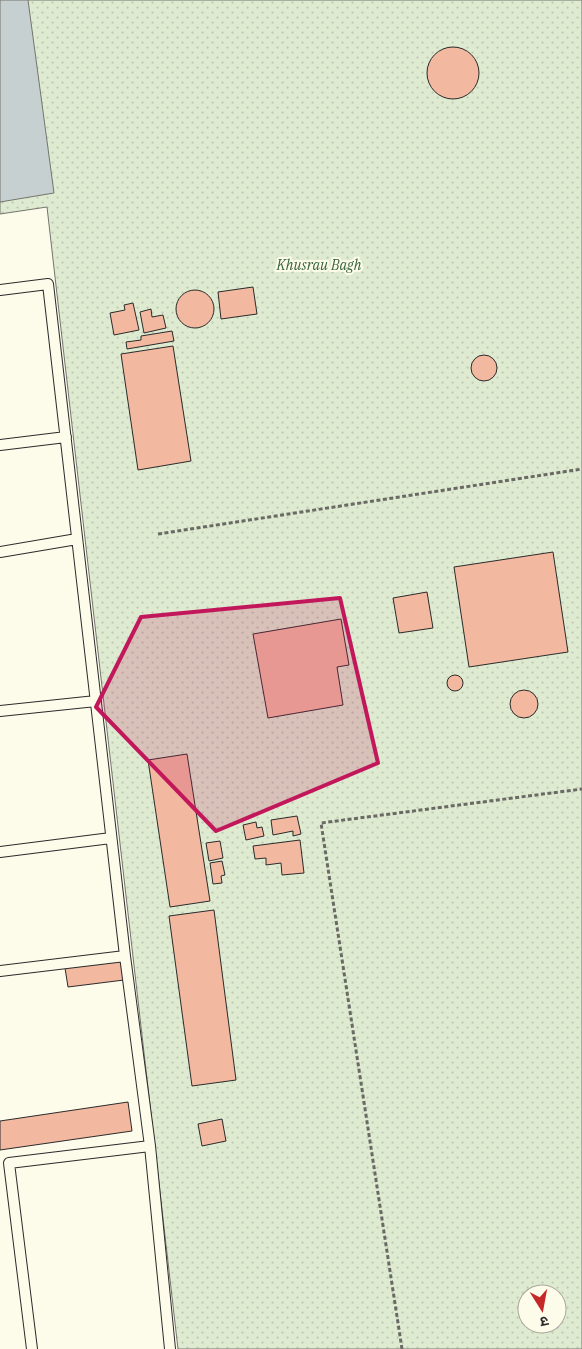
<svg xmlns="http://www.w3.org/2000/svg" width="582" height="1349" font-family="'IBM Plex Serif','Noto Sans Devanagari',serif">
<defs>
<pattern id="grass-dots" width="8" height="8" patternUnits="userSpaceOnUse" patternTransform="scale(1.25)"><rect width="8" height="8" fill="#deebd1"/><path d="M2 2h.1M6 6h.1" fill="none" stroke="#bfcab4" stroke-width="1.8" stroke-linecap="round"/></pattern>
</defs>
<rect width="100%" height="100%" fill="#fdfbea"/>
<path fill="url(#grass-dots)" stroke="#74746e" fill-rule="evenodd" d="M0 0H582V1349H178L47 207 0 214ZM527 1294H557V1324H527Z"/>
<path fill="#c7d0d0" stroke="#74746e" d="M0 0H28L54 193 0 202Z"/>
<path fill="#f2b8a0" stroke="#2b2b2b" d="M427 73a26 26 0 1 1 52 0a26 26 0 1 1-52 0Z
M253 287 257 314 221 319 218 292Z
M176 309a19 19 0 1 1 38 0a19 19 0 1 1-38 0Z
M133 303 139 330 114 335 110 313 125 310 124 305Z
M151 309 152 317 163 315 166 328 144 333 140 312Z
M172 331 174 341 127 349 126 342 141 340V336Z
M173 346 191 461 138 470 121 354Z
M471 368a13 13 0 1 1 26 0a13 13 0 1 1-26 0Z
M553 552 568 652 469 667 454 567Z
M427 592 433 628 399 633 393 598Z
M341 619 349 665 337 667 343 705 268 718 253 634Z
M447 683a8 8 0 1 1 16 0a8 8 0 1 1-16 0Z
M510 704a14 14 0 1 1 28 0a14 14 0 1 1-28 0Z
M187 754 210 901 170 907 148 760Z
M297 816 301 834 293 836V831L273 835 271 820Z
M256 822 257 828 262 827 264 836 246 840 243 825Z
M300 840 304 873 282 875 281 863 266 865V858L255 859 253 846Z
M220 841 223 858 209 861 206 843Z
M222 861 225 875 221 876 222 883 213 884 210 863Z
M214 910 236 1080 192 1086 169 916Z
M122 960 124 980 68 987 65 968Z
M128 1102 132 1131 0 1150V1121Z
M222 1119 226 1141 202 1146 198 1124Z"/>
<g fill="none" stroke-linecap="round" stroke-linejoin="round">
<g stroke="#2b2b2b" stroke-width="12">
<path id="service" d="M0 290 48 284 125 956 150 1146 170 1349
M0 445 66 437
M0 552 77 539
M0 711 96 701
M0 852 111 838
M0 971 125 956
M32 1349 9 1163 150 1146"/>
</g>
<path stroke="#6a6964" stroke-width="3" stroke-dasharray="4 2.5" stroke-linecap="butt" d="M158 534 582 469
M402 1349 321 823 582 789"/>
<use href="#service" stroke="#fdfbea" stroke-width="10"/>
</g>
<path fill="#c2185b" fill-opacity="0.2" stroke="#c2185b" stroke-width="4" stroke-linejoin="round" d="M340 598 378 763 216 831 96 707 141 617Z"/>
<g text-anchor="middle" stroke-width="4" stroke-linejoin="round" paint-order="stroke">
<g font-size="14" font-style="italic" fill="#34623c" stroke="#fdfbea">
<text x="319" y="270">Khusrau Bagh</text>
</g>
</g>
<g transform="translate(542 1309) rotate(169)"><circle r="24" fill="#fdfbea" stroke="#a9a89e"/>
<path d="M0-4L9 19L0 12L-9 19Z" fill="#c62828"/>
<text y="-8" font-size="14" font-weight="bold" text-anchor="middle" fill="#2b2b2b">उ</text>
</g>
</svg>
